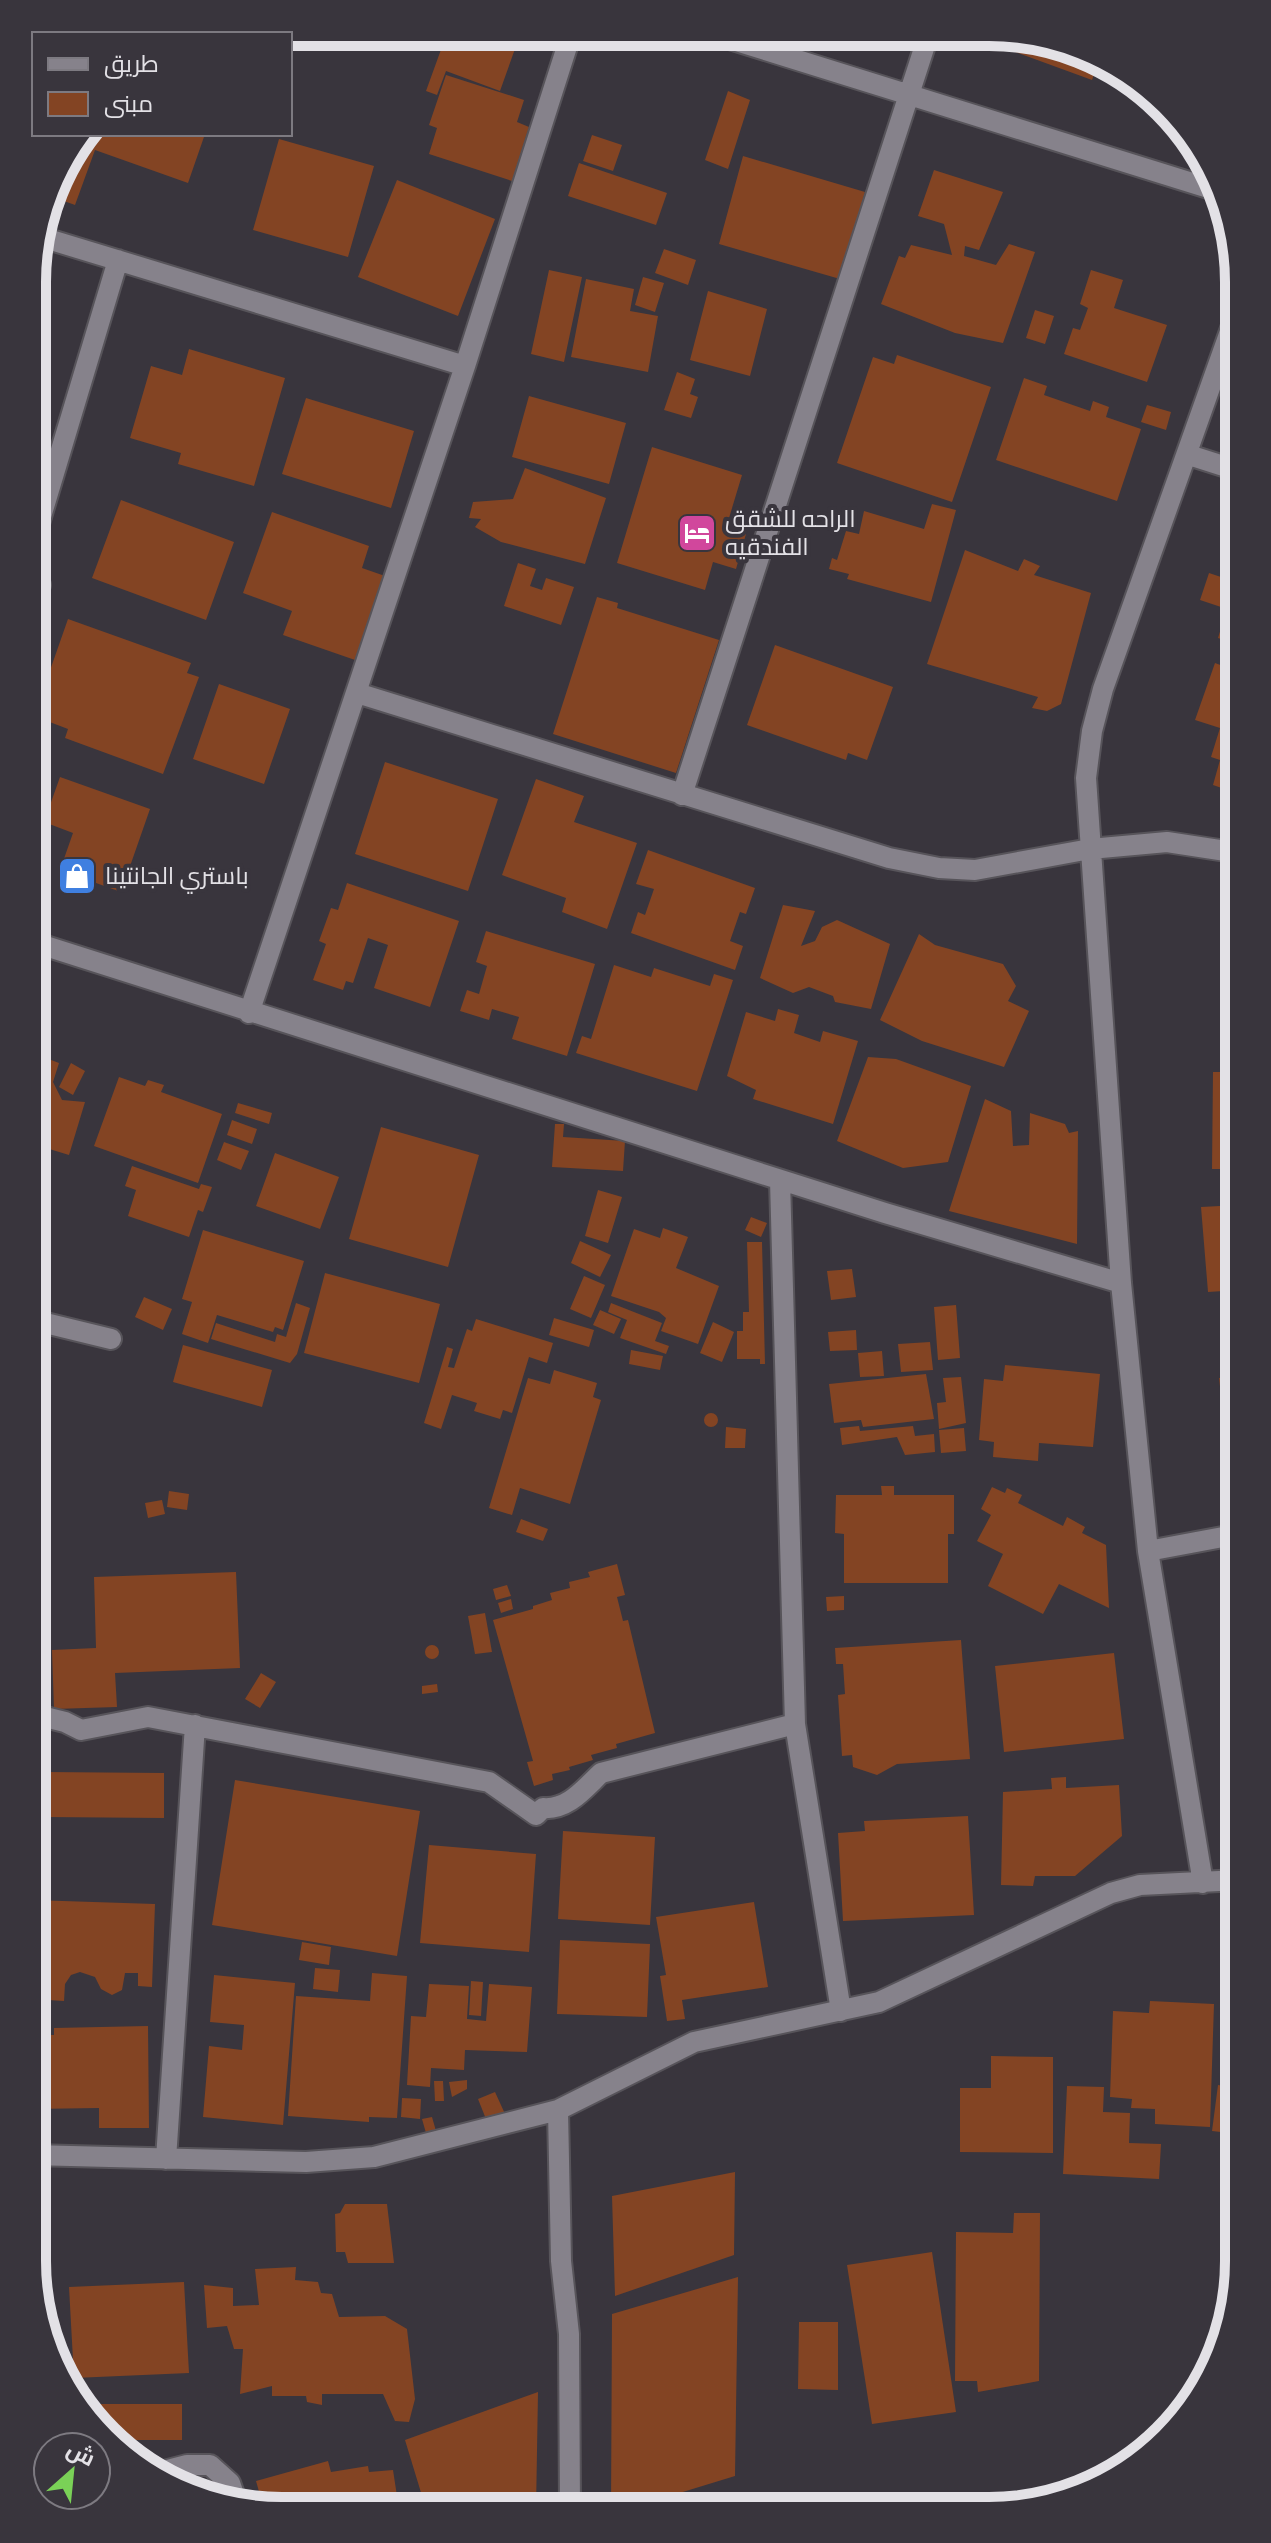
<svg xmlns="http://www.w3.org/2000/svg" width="1271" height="2543" font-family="'Titillium Web',Cairo,sans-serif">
<rect width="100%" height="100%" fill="#39353d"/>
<path fill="#834423" d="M447 33H498L502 35 500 41 516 46 500 91 446 71 437 95 426 91Z
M995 36 1037 37 1097 66 1092 80 993 44Z
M446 75 524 100 517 122 529 127 512 181 429 154 437 128 429 125Z
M728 91 750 100 728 169 705 160Z
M86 134H205L188 183 95 150 75 205 50 196 58 171Z
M592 135 622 145 613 171 583 161Z
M279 139 374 166 348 257 253 230Z
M743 156 865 192 840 279 719 244Z
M579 163 667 193 656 225 568 196Z
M934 170 1003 192 979 250 965 246 964 256 996 265 1009 244 1035 252 1003 343 955 333 881 304 899 256 905 258 911 245 952 255 944 224 918 216Z
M397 180 495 219 458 316 358 277Z
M664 249 696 260 688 285 655 273Z
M549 270 582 277 564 362 531 354Z
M1091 270 1123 280 1114 308 1167 325 1147 382 1064 354 1073 328 1080 330 1088 308 1080 304Z
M643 277 664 283 655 312 635 305Z
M586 279 634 289 630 311 658 316 648 372 571 357Z
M708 291 767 309 750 376 690 360Z
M1035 310 1054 316 1045 344 1026 338Z
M189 349 285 378 254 486 178 464 181 453 130 438 151 366 182 375Z
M897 355 991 387 952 502 837 463 873 357 894 364Z
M677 372 695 379 690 394 698 397 691 418 664 410Z
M1024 378 1047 386 1044 395 1090 411 1093 401 1109 407 1106 417 1141 429 1117 501 996 460Z
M529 396 626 423 609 484 512 457Z
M306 398 414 431 391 508 282 474Z
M1147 405 1171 412 1166 430 1141 422Z
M652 447 742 475 726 528 746 534 736 569 713 562 705 590 617 563Z
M525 468 606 498 585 564 501 542 475 527 481 519 469 518 473 502 513 499Z
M121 500 234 542 206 620 92 578Z
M932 504 956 510 931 602 847 579 849 574 829 569 832 558 837 560 846 531 859 534 864 511 924 529Z
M272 512 369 546 362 568 385 576 355 660 283 635 292 611 243 593Z
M1238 536H1239V645L1218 638 1227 609 1200 600 1209 573 1224 578Z
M965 550 1018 571 1024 559 1040 566 1034 575 1091 593 1061 704 1047 711 1032 708 1038 697 927 664Z
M518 563 536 569 530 586 542 590 546 578 574 587 561 625 504 606Z
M597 597 618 603 617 608 719 640 676 773 553 734Z
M68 619 191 663 187 673 199 677 163 774 65 738 68 729 34 716Z
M775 645 893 687 867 760 848 753 846 760 747 725Z
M1215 663 1239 672V794L1213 785 1220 760 1211 757 1220 728 1195 720Z
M219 684 290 709 264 784 193 759Z
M385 762 498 799 468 891 355 854Z
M60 777 150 809 121 892 60 870 73 833 44 822Z
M536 779 584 796 574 822 637 843 607 929 562 912 566 898 502 875Z
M648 850 755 888 746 914 740 912 730 941 743 946 735 970 631 933 638 912 645 915 654 889 636 884Z
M347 883 459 921 430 1007 374 988 388 945 368 938 353 983 346 981 343 990 313 980 326 944 319 941 331 908 338 910Z
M783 905 815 911 801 946 815 941 822 927 837 920 890 944 871 1009 835 1002 833 996 809 987 793 993 760 978Z
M486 931 595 964 567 1056 512 1039 519 1017 492 1009 489 1020 460 1011 467 990 479 994 487 966 476 962Z
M919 934 935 945 1003 964 1016 986 1008 1001 1029 1011 1004 1067 922 1041 880 1020Z
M614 965 651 977 654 968 710 986 714 974 733 980 697 1091 576 1053 582 1036 591 1039Z
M778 1009 799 1015 794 1033 820 1042 823 1031 858 1041 833 1124 753 1099 756 1090 727 1076 746 1012 775 1021Z
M33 1053 59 1063 53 1082 62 1100 85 1102 69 1155 33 1144Z
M868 1057 896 1059 971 1086 948 1162 903 1168 837 1141Z
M71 1063 85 1071 73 1095 59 1087Z
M1213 1072H1239V1169H1212Z
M119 1077 145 1086 148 1080 164 1085 161 1092 222 1114 198 1183 94 1146Z
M985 1099 1011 1111 1013 1146 1029 1145 1030 1113 1065 1124 1069 1133 1078 1131 1077 1244 949 1211Z
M238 1103 272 1113 269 1124 235 1113Z
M232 1120 257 1129 252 1144 227 1135Z
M555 1124H564L563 1137 625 1141 623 1171 552 1167Z
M381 1127 479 1155 448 1267 349 1239Z
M224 1142 249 1151 241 1170 217 1160Z
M275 1153 339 1177 320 1229 256 1206Z
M132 1166 199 1189 201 1184 212 1187 203 1212 198 1210 189 1237 128 1216 136 1190 125 1186Z
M598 1190 622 1197 608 1243 585 1236Z
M1239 1205V1290L1208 1292 1201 1207Z
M751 1217 767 1223 761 1237 745 1230Z
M663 1228 688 1237 676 1268 719 1286 698 1344 661 1331 666 1318 659 1312 611 1296 634 1229 660 1238Z
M203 1230 304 1261 283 1330 275 1327 273 1332 217 1315 208 1343 182 1334 192 1302 182 1299Z
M580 1241 611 1255 600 1277 571 1263Z
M747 1242H762L765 1364H760V1359H737V1331H743V1312H749Z
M852 1269 856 1297 831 1300 827 1271Z
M325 1273 440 1304 419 1383 304 1353Z
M584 1276 605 1285 591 1318 570 1309Z
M144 1297 172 1309 163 1330 135 1317Z
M296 1303 310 1308 297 1354 290 1363 211 1339 216 1323 275 1342 277 1334 286 1337Z
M611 1303 662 1323 655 1341 669 1346 666 1354 620 1338 627 1320 608 1312Z
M956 1305 960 1358 938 1360 934 1307Z
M600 1310 621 1319 614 1334 593 1325Z
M554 1318 594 1330 589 1347 549 1335Z
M476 1319 553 1343 547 1363 529 1357 512 1413 503 1410 500 1419 474 1411 477 1403 452 1395 441 1429 424 1423 447 1347 453 1349 448 1367 454 1368 467 1329 472 1331Z
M713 1322 734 1332 722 1362 700 1353Z
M856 1330 857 1350 830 1351 828 1332Z
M930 1342 933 1370 901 1372 898 1344Z
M183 1345 272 1370 262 1407 173 1382Z
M631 1350 663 1356 660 1370 629 1364Z
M882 1351 884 1376 860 1377 858 1353Z
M1005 1365 1100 1374 1093 1447 1039 1443 1038 1461 993 1457 994 1442 979 1440 984 1379 1003 1381Z
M554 1370 597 1383 593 1397 601 1400 570 1504 520 1488 512 1515 489 1508 528 1378 550 1384Z
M926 1374 934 1419 863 1427 861 1420 834 1423 829 1384Z
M1239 1376V1469L1230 1470 1219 1378Z
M961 1377 966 1423 939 1429 937 1403 946 1402 943 1378Z
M704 1420a7 7 0 1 1 14 0a7 7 0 1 1-14 0Z
M859 1426 860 1431 913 1426 915 1436 934 1434 935 1452 905 1455 897 1437 842 1445 840 1428Z
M726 1427 746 1429 745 1448H725Z
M964 1428 966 1451 941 1453 939 1430Z
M881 1486H894V1495H954V1534H948V1583H844V1534L835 1533 836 1495H882Z
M992 1487 1005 1493 1007 1488 1022 1495 1018 1503 1063 1526 1067 1517 1085 1527 1082 1533 1106 1545 1109 1608 1059 1584 1043 1614 988 1586 1003 1554 977 1541 991 1515 981 1509Z
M169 1491 189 1494 187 1510 167 1507Z
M162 1500 165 1514 148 1518 145 1503Z
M521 1519 548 1529 543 1541 516 1532Z
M617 1564 625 1595 617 1597 623 1621 628 1620 655 1733 616 1744 617 1748 591 1755 593 1760 569 1767 570 1770 552 1774 553 1780 534 1786 527 1762 533 1761 493 1620 533 1609V1606L552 1600 550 1593 570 1588 569 1582 590 1577 588 1572Z
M236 1572 240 1668 115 1673 117 1707 54 1709 52 1650 96 1648 94 1577Z
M507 1585 511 1596 496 1600 493 1589Z
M844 1596V1610L827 1611 826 1597Z
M511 1599 513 1609 501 1613 498 1603Z
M485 1613 492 1652 475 1654 468 1616Z
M1239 1633V1659H1237L1232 1635Z
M961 1640 970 1759 897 1764 877 1775 853 1767 852 1755 842 1756 838 1695 845 1694 843 1664H836L835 1648Z
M425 1652a7 7 0 1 1 14 0a7 7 0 1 1-14 0Z
M1114 1653 1124 1739 1004 1752 995 1666Z
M261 1673 276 1682 260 1708 245 1699Z
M437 1684 438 1692 422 1694V1686Z
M1239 1749V1784H1237L1230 1751Z
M44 1772 164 1773V1818L44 1817Z
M1066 1777V1788L1119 1785 1122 1836 1075 1876H1035L1033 1886 1001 1885 1003 1792 1052 1789 1051 1778Z
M235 1780 420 1811 397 1956 212 1925Z
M968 1816 974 1915 843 1921 838 1833 865 1831 864 1821Z
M563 1831 655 1837 650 1925 558 1919Z
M429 1845 536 1854 529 1952 420 1943Z
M32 1900 155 1904 152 1987 138 1986V1973H125L122 1990 112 1995 101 1989 95 1977 80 1972 71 1975 65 1984 64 2001 32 1999Z
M754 1902 768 1987 682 2000 685 2019 667 2021 660 1976 666 1975 656 1917Z
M560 1940 650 1944 647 2017 557 2014Z
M302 1942 331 1947 329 1965 299 1960Z
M315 1968 340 1970 338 1992 313 1989Z
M372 1973 407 1976 397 2118 369 2117V2122L288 2116 296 1996 370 2001Z
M214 1975 295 1983 283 2125 203 2117 209 2046 242 2050 244 2025 210 2022Z
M471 1981 483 1982 481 2016 469 2015Z
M429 1984 469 1986 467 2019 486 2021 489 1984 532 1987 527 2052 465 2050 464 2070 431 2068 430 2087 407 2085 411 2016 426 2017Z
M1150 2001 1214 2004 1210 2127 1155 2124V2109L1131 2108 1132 2099 1110 2097 1113 2011 1149 2013Z
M148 2026 149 2128H99V2108L32 2109V2035H54V2028Z
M991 2056 1053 2057V2153L960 2152V2088H991Z
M467 2080V2089L452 2097 449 2082Z
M434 2081H443L444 2101H435Z
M1218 2085 1238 2088V2134L1212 2131Z
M1067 2086 1104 2087 1103 2112 1130 2113 1129 2143 1161 2144 1159 2179 1063 2174Z
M495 2092 506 2116 488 2124 478 2099Z
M402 2098 421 2099 420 2119 401 2117Z
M432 2117 436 2131 426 2133 422 2119Z
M735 2172 734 2255 615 2296 612 2196Z
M345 2204H387L394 2263H348L345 2252H336L335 2214 340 2213Z
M1014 2213H1040L1039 2381 978 2392 977 2381H955L956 2232 1013 2233Z
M932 2252 956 2412 872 2424 847 2265Z
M296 2267 295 2280 318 2282 321 2293 332 2294 339 2317 385 2316 407 2329 415 2399 409 2422 395 2421 383 2394H322V2405L307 2402 306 2396H272V2386L240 2394 243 2349H234L227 2326 207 2328 204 2285 233 2288V2306L259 2305 255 2269Z
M738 2277 735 2476 624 2510H611L612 2314Z
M184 2282 189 2373 74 2378 69 2287Z
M799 2322H838V2390L798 2389Z
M538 2392 536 2510 426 2509 405 2440Z
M99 2404H182V2440H111L99 2422Z
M328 2461 331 2472 368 2466 369 2472 393 2470 399 2509H264L256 2481Z"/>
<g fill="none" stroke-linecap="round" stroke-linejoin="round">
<g stroke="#57545a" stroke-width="24">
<path id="minor" d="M717 35 1218 191
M38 236 465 366
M1189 455 1239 471
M34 540 118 260
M34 603 40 585 34 581
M357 693 889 858 939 868 975 870 1090 849 1167 842 1239 853
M682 795 928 36
M33 942 885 1213 1121 1283
M249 1013 465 366 571 34
M780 1180 795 1724 841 2011
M33 1320 111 1339
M1148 1551 1239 1534
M33 1714 65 1722 81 1730 148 1717 489 1782 536 1815 543 1808C568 1810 584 1789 601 1773L795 1724
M1203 1883 1148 1551 1121 1283 1086 778 1092 731 1103 689 1239 306
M558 2110 561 2261 569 2334 570 2510
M32 2155 306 2162 374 2157 558 2110 694 2042 879 2002 1111 1893 1140 1885 1239 1880
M166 2159 195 1725
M156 2473 187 2465H210L230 2483 238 2506"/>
</g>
<use href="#minor" stroke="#86828b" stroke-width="20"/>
</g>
<defs>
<g id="hotel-square" transform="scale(2)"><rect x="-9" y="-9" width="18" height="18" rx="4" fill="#d1479c" stroke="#39353d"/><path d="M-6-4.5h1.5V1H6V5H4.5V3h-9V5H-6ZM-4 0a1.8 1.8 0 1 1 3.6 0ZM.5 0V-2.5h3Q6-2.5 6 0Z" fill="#fff"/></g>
<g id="shop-square" transform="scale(2)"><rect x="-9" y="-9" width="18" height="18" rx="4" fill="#3f7fe0" stroke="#39353d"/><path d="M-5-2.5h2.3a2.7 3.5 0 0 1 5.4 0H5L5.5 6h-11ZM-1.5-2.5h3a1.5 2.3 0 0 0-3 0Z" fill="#fff"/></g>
</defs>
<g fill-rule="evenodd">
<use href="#hotel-square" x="697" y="533"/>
<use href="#shop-square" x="77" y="876"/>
</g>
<g text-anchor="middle" stroke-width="8" stroke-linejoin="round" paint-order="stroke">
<g font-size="24" fill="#e3e1e6" stroke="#39353d" text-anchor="start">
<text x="725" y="527">الراحه للشقق<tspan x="725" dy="28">الفندقيه</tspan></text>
<text x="105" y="884">باستري الجانتينا</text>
</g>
</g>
<path d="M0 0H1271V2543H0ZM282 46H989A236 236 0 0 1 1225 282V2261A236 236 0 0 1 989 2497H282A236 236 0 0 1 46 2261V282A236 236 0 0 1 282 46Z" fill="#39353d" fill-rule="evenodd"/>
<path fill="none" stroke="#e3e1e6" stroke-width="10" d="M282 46H989A236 236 0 0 1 1225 282V2261A236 236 0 0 1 989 2497H282A236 236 0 0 1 46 2261V282A236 236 0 0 1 282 46Z"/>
<rect x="32" y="32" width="260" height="104" fill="#39353d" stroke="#7d7a81" stroke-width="2"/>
<rect x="48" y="58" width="40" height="12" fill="#86828b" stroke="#7d7a81" stroke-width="2"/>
<text x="104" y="72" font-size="24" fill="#e3e1e6">طريق</text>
<rect x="48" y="92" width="40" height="24" fill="#834423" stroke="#7d7a81" stroke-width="2"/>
<text x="104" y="112" font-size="24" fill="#e3e1e6">مبنى</text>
<g transform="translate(72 2471) rotate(27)"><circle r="38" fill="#39353d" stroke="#7d7a81" stroke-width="2"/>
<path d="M0-6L14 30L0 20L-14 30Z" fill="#7ad157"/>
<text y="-12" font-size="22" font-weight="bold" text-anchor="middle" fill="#e3e1e6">ش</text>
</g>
</svg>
